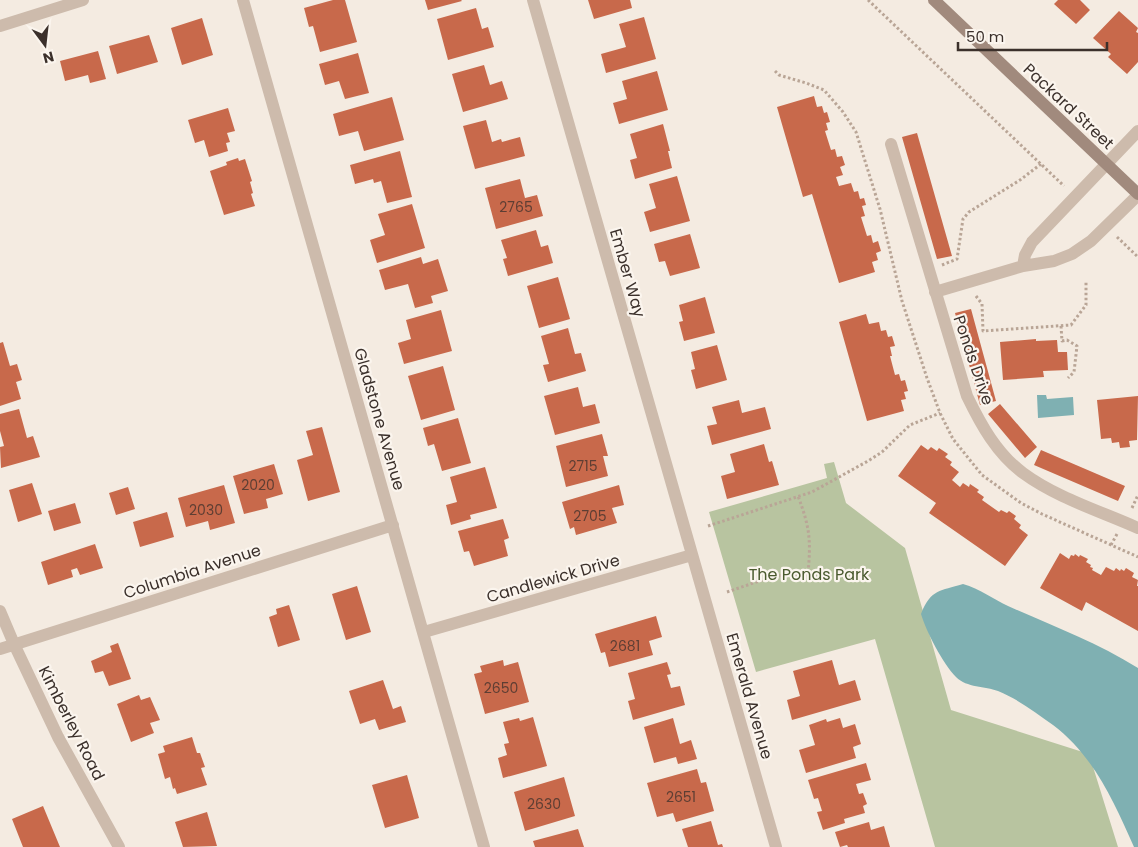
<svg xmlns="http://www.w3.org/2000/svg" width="1138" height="847" font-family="Poppins,sans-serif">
<rect width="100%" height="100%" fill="#f4ebe1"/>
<path fill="#b8c4a0" d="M834 462 846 503 905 548 951 710 1089 754 1118 847H935L875 639 756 672 709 512 827 478 824 464Z"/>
<path fill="#7fb0b2" d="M1037 395H1046L1047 399 1073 397 1074 415 1038 418Z
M963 584C980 589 993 599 1008 606 1053 626 1096 642 1138 668V847H1134C1114 802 1094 756 1053 725 1036 713 1018 699 998 691 985 686 967 688 956 677 943 664 926 631 921 614 931 589 940 591 963 584Z"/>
<path fill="#c8694b" d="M333 0H345L357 42 320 52 313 26 309 27 304 8Z
M425 0H461L462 1 428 10Z
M588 0H630L632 8 594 19Z
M1058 0H1080L1090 10 1076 24 1054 4Z
M476 8 482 29 488 27 494 47 448 60 437 19Z
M1119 11 1138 28 1136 32 1138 33V62L1127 74 1108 57 1111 54 1093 38Z
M644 17 656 59 606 73 601 54 626 47 619 24Z
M202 18 213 55 182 65 171 28Z
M149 35 158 62 117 74 109 46Z
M98 51 106 79 90 83 88 75 65 81 60 61Z
M358 53 369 93 345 99 339 81 325 85 319 64Z
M484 65 490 85 502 81 508 99 463 112 452 74Z
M657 71 668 110 619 124 613 103 627 99 622 81Z
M814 96 817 107 822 106 824 113 827 112 830 122 826 123 828 130 825 131 831 150 835 149 837 157 842 156 845 165 840 167 843 175 836 177 839 186 851 183 854 192 858 191 860 199 864 198 866 205 862 206 865 216 861 217 867 236 871 235 873 243 878 241 881 251 876 253 878 260 872 262 875 272 839 283 812 194 803 197 777 107Z
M392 97 404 140 364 151 358 131 339 136 333 114Z
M228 108 235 131 227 133 230 142 226 143 228 151 209 157 204 140 195 143 188 120Z
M486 120 492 142 501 139 502 142 520 137 525 156 475 169 463 126Z
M663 124 670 151H668L672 168 635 179 630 160 637 158 630 134Z
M917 133 952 256 937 259 902 137Z
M400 151 412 197 387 203 381 181 374 183 373 179 355 184 350 165Z
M238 158 239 161 245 159 252 181 250 182 253 193 251 194 255 206 224 215 210 171 227 165 226 162Z
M677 176 690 221 650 232 644 212 656 208 649 184Z
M520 179 525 198 537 195 543 216 496 229 485 188Z
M412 204 425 248 377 263 370 240 385 235 378 214Z
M536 230 541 247 548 245 553 263 508 276 503 259 507 258 501 240Z
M690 234 700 268 670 276 665 261 659 262 654 244Z
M421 257 423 264 438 259 448 291 431 296 433 303 415 308 408 284 385 290 379 270Z
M558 277 570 319 539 328 527 286Z
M705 297 715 333 684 341 679 322 683 321 679 305Z
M971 309 996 401 980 405 955 313Z
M441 310 452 351 404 364 398 343 411 339 406 320Z
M866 314 869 324 879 322 881 331 886 330 888 337 892 336 895 346 890 347 892 356H890L895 375 899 374 901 381 905 380 908 391 904 392 906 399 901 400 904 411 867 421 839 322Z
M568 328 575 354 581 353 586 371 548 382 543 365 549 364 541 336Z
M1036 339V341L1057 340 1058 352H1067L1068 370 1043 371 1044 377 1003 380 1000 342Z
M3 342 10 366 17 364 22 380 16 382 21 399 0 406V343Z
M717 345 727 380 696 389 691 370 695 369 691 352Z
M443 366 455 410 421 420 408 376Z
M578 387 583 407 595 404 600 423 555 435 544 396Z
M1138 396 1137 440 1129 441 1130 447 1120 448 1119 442 1112 443 1111 438 1101 439 1097 400Z
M739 400 742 413 765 407 771 429 712 445 707 426 717 424 712 407Z
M1000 404 1037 447 1025 458 988 414Z
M19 409 27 438 33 436 40 457 1 468 0 447 4 446 0 431V414Z
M458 418 471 463 442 471 434 444 428 446 423 428Z
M322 427 340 492 308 501 297 460 313 455 306 431Z
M602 434 608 456H603L608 476 566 487 556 446Z
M764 444 769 462 772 461 779 485 727 499 721 476 735 472 730 454Z
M921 445 928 450 931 447 937 451 939 448 948 454 945 457 952 462 950 465 959 472 952 480 960 487 963 483 969 487 970 484 979 490 977 492 984 497 982 500 999 512 1001 510 1007 513 1009 511 1016 516 1014 519 1021 525 1019 528 1028 535 1005 566 929 513 936 503 898 476Z
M1041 450 1125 486 1118 501 1034 465Z
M274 464 283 494 266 499 268 508 244 514 233 476Z
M485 467 497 508 470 515 471 519 451 525 446 505 457 502 450 477Z
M32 483 42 514 18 522 9 490Z
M224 485 235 523 210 530 208 521 186 527 178 498Z
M619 485 624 505 612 508 617 523 576 535 574 527 570 529 562 502Z
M128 487 135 509 116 515 109 493Z
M75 503 81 523 54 531 48 511Z
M167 512 174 537 140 547 133 522Z
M503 519 509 538 504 540 508 556 474 566 469 551 464 552 458 531Z
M95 544 103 568 80 575 77 568 71 570 73 577 48 585 41 562Z
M1060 553 1069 559 1071 555 1074 556 1075 554 1079 557 1080 555 1088 559 1086 562 1091 565 1090 567 1093 568 1092 570 1101 575 1106 567 1114 571 1116 568 1120 571 1121 569 1124 571 1126 568 1134 573 1132 577 1138 580 1137 586H1138V631L1086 602 1082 611 1040 588Z
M357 586 371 632 346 640 332 594Z
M289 605 300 640 278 647 269 617 277 614 276 609Z
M656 616 662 637 649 641 653 655 609 667 605 652 601 653 595 634Z
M118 643 131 679 109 686 103 671 95 673 91 661 112 652 110 646Z
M503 660 504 666 518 662 529 702 485 714 474 674 482 672 480 666Z
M832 660 839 685 855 680 861 700 792 720 787 700 800 696 793 671Z
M667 662 671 674 667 675 671 688 680 686 685 705 633 720 628 701 635 699 628 673Z
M383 680 393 709 401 706 406 722 379 730 375 719 360 724 349 691Z
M139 695 141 700 150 697 160 720 150 723 154 733 131 742 117 704Z
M533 717 547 766 503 778 498 758 507 755 504 744 509 743 503 722 519 718 520 721Z
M673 718 680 744 691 740 697 759 678 764 676 757 654 763 644 727Z
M840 718 843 728 855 724 861 744 853 747 856 758 806 773 799 750 815 745 809 725 826 719 827 722Z
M192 737 197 753H200L205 767 201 768 207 785 177 794 175 788 173 789 170 777 165 779 158 754 165 752 163 746Z
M866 763 871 780 856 784 859 794 863 793 867 804 863 806 865 813 844 819 845 823 823 830 817 812 822 811 818 798 814 799 808 780Z
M697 769 701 783 706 782 714 811 676 822 673 813 657 817 647 783Z
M407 775 419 818 385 828 372 785Z
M564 777 575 816 525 831 514 792Z
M43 806 60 847H23L12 819Z
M207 812 217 846 183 847 175 822Z
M711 821 718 845 722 844 723 847H688L682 829Z
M869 822 871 830 884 826 890 847H848L847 845 840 847 835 832Z
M578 829 584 847H535L533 841Z"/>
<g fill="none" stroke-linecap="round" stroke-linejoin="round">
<path stroke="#b9a596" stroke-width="3" stroke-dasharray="2.5 2.5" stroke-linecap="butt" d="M868 0 1064 186
M775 71 779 75 806 83 824 90 843 112 856 132 880 209 902 301 927 378 940 413 953 439 982 475 1021 503 1042 514 1138 557
M1117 237 1138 257
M942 265 957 259 963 219 969 212 1020 180 1041 164
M976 296 982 304 983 331 1071 325 1086 305V281
M1061 326 1062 341 1067 340 1077 346 1074 372 1068 378
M1132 508 1138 495
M708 526 812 492 868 461 882 452 910 425 940 413
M1111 545 1117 534
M727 592 774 576 808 574C811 540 810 528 798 496"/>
<path stroke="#cdbbac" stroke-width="12" d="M243 0 484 847
M533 0 776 847
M0 26 83 0
M891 144 967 396C981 425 997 454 1023 473 1057 498 1100 511 1138 528
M1023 266 1025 255 1032 242 1138 131
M935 292 1023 266 1054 261 1072 254 1091 241 1138 195
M0 611 14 644 58 737 119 847
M424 632 692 555
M0 649 393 525"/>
<path stroke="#a18a7d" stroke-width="12" d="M934 0 1138 194"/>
</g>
<g text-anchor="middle" stroke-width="4.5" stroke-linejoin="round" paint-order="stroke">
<g font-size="14" fill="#5e3e33">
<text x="516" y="212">2765</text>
<text x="583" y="471">2715</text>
<text x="258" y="490">2020</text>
<text x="206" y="515">2030</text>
<text x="590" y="521">2705</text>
<text x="625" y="651">2681</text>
<text x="501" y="693">2650</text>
<text x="681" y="802">2651</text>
<text x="544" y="809">2630</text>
</g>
<g font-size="16" fill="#3b302b" stroke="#fbf5ee">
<text transform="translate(1069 106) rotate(43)" y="6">Packard Street</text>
<text transform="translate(628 273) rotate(74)" y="6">Ember Way</text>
<text transform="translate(974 360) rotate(71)" y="6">Ponds Drive</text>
<text transform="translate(380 419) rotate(74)" y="6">Gladstone Avenue</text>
<text transform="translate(192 571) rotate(-18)" y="6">Columbia Avenue</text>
<text transform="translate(553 578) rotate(-16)" y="6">Candlewick Drive</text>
<text transform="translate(750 696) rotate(74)" y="6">Emerald Avenue</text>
<text transform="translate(72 723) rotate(63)" y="6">Kimberley Road</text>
</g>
<g font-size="16" fill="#4a5a2e" stroke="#fbf5ee">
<text x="809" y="580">The Ponds Park</text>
</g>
</g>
<g transform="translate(45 45) rotate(165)" stroke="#fbf5ee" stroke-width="4" paint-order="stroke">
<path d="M0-4L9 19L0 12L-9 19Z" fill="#3b302b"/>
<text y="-8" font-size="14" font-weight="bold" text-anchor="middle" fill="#3b302b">N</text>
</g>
<path d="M958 42v8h149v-8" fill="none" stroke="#3b302b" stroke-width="2.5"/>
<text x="966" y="42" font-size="15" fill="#3b302b" stroke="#fbf5ee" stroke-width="4" paint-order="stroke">50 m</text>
</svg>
